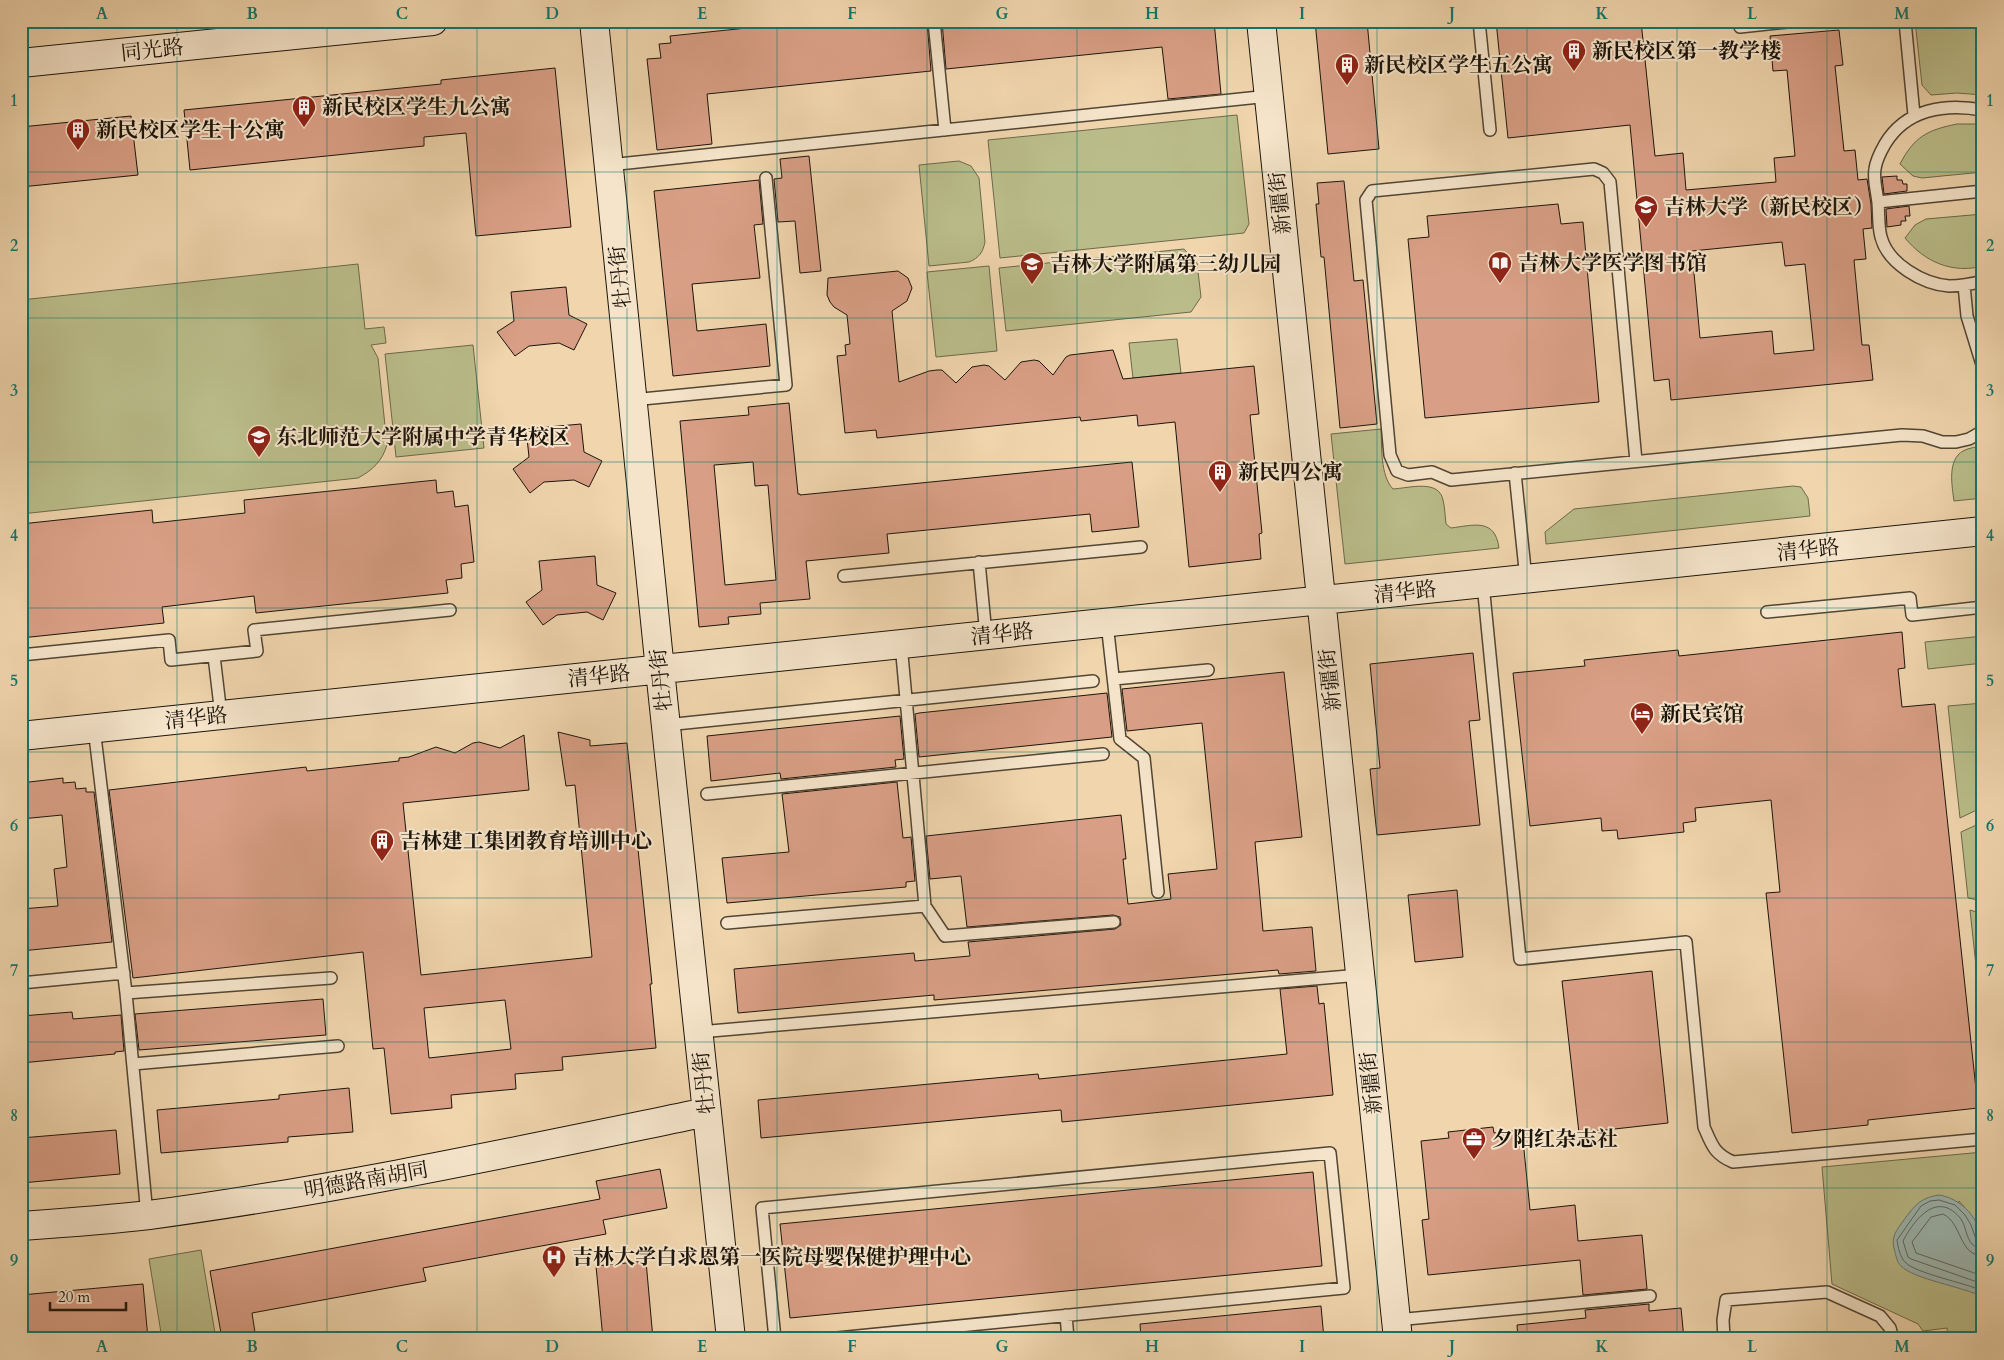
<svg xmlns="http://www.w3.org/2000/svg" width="2004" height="1360" font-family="Cardo,'Noto Serif SC',serif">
<rect width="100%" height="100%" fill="#f0d5ad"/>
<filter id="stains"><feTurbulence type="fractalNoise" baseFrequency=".004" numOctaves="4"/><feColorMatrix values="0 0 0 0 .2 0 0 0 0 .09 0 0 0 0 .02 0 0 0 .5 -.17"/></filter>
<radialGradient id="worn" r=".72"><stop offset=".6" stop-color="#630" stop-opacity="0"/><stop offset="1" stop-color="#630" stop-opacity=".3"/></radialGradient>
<path fill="#babd8a" stroke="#6b694b" d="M1915 21H1983V95L1957 93 1931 95 1922 85Z
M1237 115 1249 224 1244 233 1000 258 988 140Z
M1957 124H1976L1983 126V172L1922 178 1913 176 1900 164C1914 137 1927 130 1957 124Z
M959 161 971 166 979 178 985 242C983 252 979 258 969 262L929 266 919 165Z
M1983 214V266C1952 274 1925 262 1905 238L1915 225 1926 219Z
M1184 249 1197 263 1201 297 1191 312 1006 331 999 268Z
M358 264 365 329 384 327 386 343 371 345 378 358 387 445C382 461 373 470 358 478L21 514V300Z
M989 266 997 351 936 357 927 272Z
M1983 299V339C1978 325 1975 313 1983 299Z
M1177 339 1181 373 1133 378 1129 343Z
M473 345 484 448 396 457 385 354Z
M1381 429C1382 447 1380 475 1393 489 1409 488 1439 479 1443 500 1445 508 1445 516 1446 524L1451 528C1474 525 1495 518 1499 548L1345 564 1331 434Z
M1983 445V498L1954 501C1952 486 1947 460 1963 451 1968 448 1977 447 1983 445Z
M1793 486 1801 487 1808 498 1810 516 1546 544 1545 532 1574 509Z
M1983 636V663L1928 669 1925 642Z
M1983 703V807L1960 818 1948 706Z
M1983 822V901L1968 898 1961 832Z
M1970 910 1983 914V1031Z
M1983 1152V1242C1975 1224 1972 1215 1959 1201L1950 1285 1969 1290 1983 1297V1339H1948L1947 1328 1923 1331 1918 1324 1832 1284 1822 1167Z
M201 1250 216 1339H162L149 1259Z"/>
<path fill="#9cb7b2" stroke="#697670" d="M1939 1195C1963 1199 1979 1219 1983 1242 1986 1259 1983 1279 1983 1297 1964 1287 1913 1279 1901 1266 1897 1262 1896 1256 1895 1252 1891 1239 1894 1234 1901 1224 1913 1208 1918 1198 1939 1195Z"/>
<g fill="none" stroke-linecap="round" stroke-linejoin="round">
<path stroke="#5c665f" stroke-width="1" d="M1983 1242 1976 1239 1971 1225 1965 1215 1955 1205 1939 1200 1930 1201 1921 1206 1897 1240C1898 1247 1900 1257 1905 1262 1914 1273 1966 1283 1983 1291
M1983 1248C1979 1248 1975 1247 1972 1244 1966 1237 1966 1227 1961 1219 1938 1190 1915 1218 1903 1241L1908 1257 1911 1259 1983 1284
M1983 1256C1958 1255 1963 1224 1943 1214L1931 1217 1912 1242 1916 1253 1983 1276"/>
</g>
<path fill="#d99f86" stroke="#1c150c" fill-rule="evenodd" d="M814 21H927L931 71 707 94 712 144 657 150 647 59 661 58 659 44 671 43 670 36Z
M942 21H1214L1221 94 1168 99 1162 47 946 69Z
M1315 21H1367L1379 149 1328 154Z
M1496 21H1641L1655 156 1683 153 1686 190 1776 182 1774 158 1795 156 1787 70 1773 71 1770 36 1839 30 1843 65 1835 66 1844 151 1855 150 1858 180 1867 179 1871 204 1872 228 1863 229 1866 259 1854 260 1862 345H1869L1873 380 1671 400 1669 379 1654 381 1630 125 1508 138ZM1782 242 1785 266 1805 264 1814 350 1774 354 1772 331 1700 338 1692 251Z
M555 68 571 227 476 236 466 133 424 137V146L190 170 184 110 441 84V80Z
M131 116 138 175 21 187V127Z
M809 156 821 271 800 273 795 221 778 222 774 179 782 178 780 159Z
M1897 176V180H1902L1903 184H1907V191L1884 194 1882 177Z
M759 180 763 224 754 225 760 278 692 284 697 331 766 324 770 366 673 376 654 191Z
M1344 181 1354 281 1363 280 1377 424 1340 428 1324 257H1321L1316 204H1319L1317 183Z
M1558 204 1561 224 1583 222 1599 402 1425 418 1408 239 1429 237 1427 216Z
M1909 206 1910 216H1905L1906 221H1901V225L1887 227 1886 209Z
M898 271 908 278 912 288 907 301 892 311 899 382 929 371 937 370H942L956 383 972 367 984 365 989 366 1005 380 1021 362 1034 360 1039 361 1053 375 1066 357 1070 355 1113 350 1123 379 1254 366 1259 414 1250 415 1262 533 1259 534 1261 559 1189 567 1175 422 1138 426 1137 415 1081 421 1080 417 877 438 876 430 845 433 837 356 846 355 845 345 850 344 847 315 834 307 830 302 827 295 828 278Z
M566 287 569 315 587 324 574 350 559 343 529 346 515 356 497 332 514 321 511 292Z
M789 403 798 494H800V495L1132 462 1139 527 1092 532 1090 514 887 534 889 553 806 561 810 599 760 603 761 614 728 617 729 624 699 627 680 421 749 415 748 407ZM753 462 755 486 768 485 776 580 725 585 714 465Z
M581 424 584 452 602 461 589 487 574 480 544 482 530 493 513 469 529 457 526 429Z
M436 480 437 493 453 491 455 507 468 505 474 562 461 564 462 578 446 580 448 593 256 613 254 596 162 607 164 623 21 638V524L152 510 153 523 245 513 244 500Z
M595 556 597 585 616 593 603 620 587 612 557 615 543 625 526 602 542 590 539 561Z
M1902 632 1905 668 1898 669 1902 707 1935 704 1978 1108 1868 1120V1125L1792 1133 1766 893 1780 892 1771 800 1695 808 1696 821 1683 823 1684 832 1618 839 1617 830 1602 831 1601 818 1530 826 1513 673 1585 666 1584 660 1678 650 1679 656Z
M1473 653 1480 720 1469 721 1480 825 1377 835 1370 769 1380 768 1370 664Z
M1284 672 1302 837 1255 842 1263 931 1312 927 1316 971 1279 974 1278 970 934 1000V995L738 1013 734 969 914 953 915 961 970 956 968 942 1115 929 1121 925 1120 917 1113 915 967 927 961 876 930 879 926 836 1121 815 1126 859H1123L1128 904 1171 899 1168 874 1217 869 1202 723 1127 731 1122 689Z
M1107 693 1112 737 919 757 915 714 919 713Z
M900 716 904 759 895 760 896 767 781 779 780 773 711 781 707 736Z
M558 732 590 740V746L627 743 652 984H650L656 1048 562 1057 563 1070 515 1074 516 1089 451 1095 452 1108 391 1114 384 1048 373 1049 363 952 133 978 109 790 306 767 307 771 399 761V758L409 757 436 747 455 753 473 743 479 742 500 748 524 735 529 790 403 803 421 975 592 957 575 785 566 786ZM505 1000 511 1049 429 1058 424 1008Z
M63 778V783L75 782 76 789 86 788V792H94L112 942 21 951V909L58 906 54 869 67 867 62 815 21 819V783Z
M897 782 903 838 911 837 915 881 906 882V887L727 903 722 858 789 852 782 794Z
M1457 890 1463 957 1415 962 1408 895Z
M1652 971 1668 1123 1579 1133 1562 981Z
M1317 986 1319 1004 1324 1003 1333 1095 1062 1122 1061 1110 761 1138 758 1100 1038 1074 1039 1079 1287 1054 1280 989Z
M323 999 326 1035 139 1050 135 1014Z
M72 1012 73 1019 121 1015 124 1051 115 1052V1054L21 1063V1016Z
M349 1088 353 1132 288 1137V1142L161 1153 157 1110 279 1099V1095Z
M1493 1127 1494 1133 1522 1130 1530 1210 1575 1205 1578 1241 1642 1235 1647 1289 1583 1295 1580 1260 1428 1275 1422 1220 1429 1219 1421 1141 1449 1138 1448 1132Z
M116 1130 120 1174 21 1183V1138Z
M660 1169 667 1208 603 1220 606 1234 423 1268 426 1281 252 1313 256 1339H222L210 1271 600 1199 596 1181Z
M1313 1172 1322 1266 790 1318 780 1224Z
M646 1261 653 1339H603L596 1266Z
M143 1284 148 1339H21V1295Z
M1649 1304V1311L1681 1308 1684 1339H1518L1517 1325 1586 1318 1585 1310Z
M1321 1306 1324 1339H1141L1140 1324Z"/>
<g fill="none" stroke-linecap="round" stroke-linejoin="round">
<g stroke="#514534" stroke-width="14">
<path id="lane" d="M934 21 945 130
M1479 21 1490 130
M1905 21 1914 115
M1740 27 1797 21
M1983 110C1945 103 1906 109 1885 144 1881 151 1876 160 1875 169 1873 179 1877 192 1878 203 1879 214 1878 226 1881 237 1888 264 1923 284 1949 286 1960 286 1972 284 1983 281
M609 165 1269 96
M1878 202 1983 191
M1964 285 1967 316 1983 368
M632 400 786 385 766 178
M1636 461 1610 182 1603 173 1594 169 1372 191 1366 200 1390 455 1397 471 1408 475 1432 472 1451 480 1902 435 1923 436 1942 442H1956L1969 439 1983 431
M1515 473 1526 579
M979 562 986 635
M844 576 1141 547
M1483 584 1520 959 1686 942 1704 1127C1712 1145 1714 1154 1733 1162L1983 1139
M1767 612 1910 598 1912 615 1983 607
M1107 623 1120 739 1144 758 1158 892
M901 644 925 906 945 936 1114 922
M21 655 169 640 171 660 257 651 254 630 450 610
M214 656 221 715
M1114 679 1208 670
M666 725 1093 681
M94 728 126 993 147 1215
M707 794 1103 754
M727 923 925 906
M21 983 124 973
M126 993 331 978
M699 1032 1360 975
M133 1064 338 1046
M1066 1315 1068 1339
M1396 1320 1650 1296
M775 1339 762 1208 1330 1153 1344 1288 827 1339
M1724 1339 1723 1320 1726 1300 1827 1292 1880 1316 1890 1328 1893 1339"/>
</g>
<g stroke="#1c150c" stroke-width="30">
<path id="secondary" d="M594 21 660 670 731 1339
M1261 21 1398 1339
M21 63 433 21
M21 736 1983 531
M21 1226C64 1223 107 1220 149 1215 337 1190 522 1150 707 1112"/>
</g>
<use href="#lane" stroke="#f5e4ca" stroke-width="11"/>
<use href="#secondary" stroke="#f5e4ca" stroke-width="28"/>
</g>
<path fill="none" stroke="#0f766e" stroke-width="1" stroke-opacity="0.55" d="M177 21V1339M327 21V1339M477 21V1339M627 21V1339M777 21V1339M927 21V1339M1077 21V1339M1227 21V1339M1377 21V1339M1527 21V1339M1677 21V1339M1827 21V1339M21 172H1983M21 318H1983M21 462H1983M21 608H1983M21 752H1983M21 898H1983M21 1042H1983M21 1188H1983"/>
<defs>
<g id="building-pin" transform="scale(1.25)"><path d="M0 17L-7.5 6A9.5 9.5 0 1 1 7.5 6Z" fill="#8f2418" stroke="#f5e4ca"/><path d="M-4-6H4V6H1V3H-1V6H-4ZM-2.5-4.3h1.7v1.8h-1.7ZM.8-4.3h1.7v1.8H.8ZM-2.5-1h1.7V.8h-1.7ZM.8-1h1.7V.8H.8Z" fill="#fff"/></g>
<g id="university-pin" transform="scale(1.25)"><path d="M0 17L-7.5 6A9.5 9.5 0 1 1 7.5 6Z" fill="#8f2418" stroke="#f5e4ca"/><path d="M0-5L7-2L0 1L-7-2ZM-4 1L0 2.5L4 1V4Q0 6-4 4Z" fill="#fff"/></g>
<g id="library-pin" transform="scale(1.25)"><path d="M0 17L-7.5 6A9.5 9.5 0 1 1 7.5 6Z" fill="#8f2418" stroke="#f5e4ca"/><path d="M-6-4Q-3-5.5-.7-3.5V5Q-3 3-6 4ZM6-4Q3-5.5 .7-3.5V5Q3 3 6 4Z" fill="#fff"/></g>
<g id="school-pin" transform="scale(1.25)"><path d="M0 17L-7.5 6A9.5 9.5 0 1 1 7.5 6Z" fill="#8f2418" stroke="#f5e4ca"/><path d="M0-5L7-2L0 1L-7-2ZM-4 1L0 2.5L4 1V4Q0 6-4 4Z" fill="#fff"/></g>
<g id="hotel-pin" transform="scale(1.25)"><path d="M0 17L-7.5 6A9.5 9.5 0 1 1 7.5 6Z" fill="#8f2418" stroke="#f5e4ca"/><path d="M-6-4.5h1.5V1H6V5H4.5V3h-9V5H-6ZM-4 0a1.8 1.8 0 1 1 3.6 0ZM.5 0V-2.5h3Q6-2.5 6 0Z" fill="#fff"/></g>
<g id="office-pin" transform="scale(1.25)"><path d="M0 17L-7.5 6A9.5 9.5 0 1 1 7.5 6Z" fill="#8f2418" stroke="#f5e4ca"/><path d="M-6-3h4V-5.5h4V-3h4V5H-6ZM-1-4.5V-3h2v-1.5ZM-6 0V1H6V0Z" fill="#fff"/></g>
<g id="hospital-pin" transform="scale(1.25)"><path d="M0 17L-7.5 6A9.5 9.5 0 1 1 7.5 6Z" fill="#8f2418" stroke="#f5e4ca"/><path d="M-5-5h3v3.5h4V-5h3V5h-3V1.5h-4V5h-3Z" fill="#fff"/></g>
</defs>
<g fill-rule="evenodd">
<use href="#building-pin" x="1574" y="51"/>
<use href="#building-pin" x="1347" y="65"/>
<use href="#building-pin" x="304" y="107"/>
<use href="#building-pin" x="78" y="130"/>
<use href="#university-pin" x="1646" y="207"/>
<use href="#library-pin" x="1500" y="263"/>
<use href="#school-pin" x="1032" y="264"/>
<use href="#school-pin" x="259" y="437"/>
<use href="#building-pin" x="1220" y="472"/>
<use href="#hotel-pin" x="1642" y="714"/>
<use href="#building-pin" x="382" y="841"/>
<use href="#office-pin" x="1474" y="1139"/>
<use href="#hospital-pin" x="554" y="1257"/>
</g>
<g text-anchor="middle" stroke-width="4" stroke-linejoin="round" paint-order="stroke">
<g font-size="21" fill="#1c150c" stroke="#f5e4ca">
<text transform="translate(152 50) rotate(-6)" y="7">同光路</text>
<text transform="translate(1280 203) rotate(-96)" y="7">新疆街</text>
<text transform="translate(620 277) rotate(-96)" y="7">牡丹街</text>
<text transform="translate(1808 550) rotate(-6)" y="7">清华路</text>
<text transform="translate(1405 592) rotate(-6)" y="7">清华路</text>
<text transform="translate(1002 634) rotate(-6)" y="7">清华路</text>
<text transform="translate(599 676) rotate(-6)" y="7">清华路</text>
<text transform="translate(661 680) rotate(-96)" y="7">牡丹街</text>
<text transform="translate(1330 680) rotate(-96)" y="7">新疆街</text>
<text transform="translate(196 718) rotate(-6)" y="7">清华路</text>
<text transform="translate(704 1083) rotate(-96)" y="7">牡丹街</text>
<text transform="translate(1371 1083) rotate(-96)" y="7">新疆街</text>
<text transform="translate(366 1180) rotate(-10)" y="7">明德路南胡同</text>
</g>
<g font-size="21" font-weight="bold" fill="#1c150c" stroke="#f5e4ca" text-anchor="start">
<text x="1592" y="58">新民校区第一教学楼</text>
<text x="1364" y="72">新民校区学生五公寓</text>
<text x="322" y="114">新民校区学生九公寓</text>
<text x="96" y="137">新民校区学生十公寓</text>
<text x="1664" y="214">吉林大学（新民校区）</text>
<text x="1518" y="270">吉林大学医学图书馆</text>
<text x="1050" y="271">吉林大学附属第三幼儿园</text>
<text x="276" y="444">东北师范大学附属中学青华校区</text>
<text x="1238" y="479">新民四公寓</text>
<text x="1660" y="721">新民宾馆</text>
<text x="400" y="848">吉林建工集团教育培训中心</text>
<text x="1492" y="1146">夕阳红杂志社</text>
<text x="572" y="1264">吉林大学白求恩第一医院母婴保健护理中心</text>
</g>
</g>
<rect width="2004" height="1360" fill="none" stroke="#f0d5ad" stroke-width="55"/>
<path d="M50 1302v8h76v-8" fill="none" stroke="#1c150c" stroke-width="2.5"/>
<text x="58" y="1302" font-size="15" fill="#1c150c" stroke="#f5e4ca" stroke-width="4" paint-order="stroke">20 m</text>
<rect x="28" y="28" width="1948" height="1304" fill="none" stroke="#0f766e" stroke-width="2"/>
<g font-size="16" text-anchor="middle" font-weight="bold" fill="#0f766e">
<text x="102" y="19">A</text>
<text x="252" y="19">B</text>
<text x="402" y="19">C</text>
<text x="552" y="19">D</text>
<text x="702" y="19">E</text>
<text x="852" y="19">F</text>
<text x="1002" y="19">G</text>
<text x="1152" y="19">H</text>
<text x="1302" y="19">I</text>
<text x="1452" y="19">J</text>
<text x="1602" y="19">K</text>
<text x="1752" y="19">L</text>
<text x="1902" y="19">M</text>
<text x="14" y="106">1</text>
<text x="1990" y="106">1</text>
<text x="14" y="251">2</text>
<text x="1990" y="251">2</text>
<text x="14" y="396">3</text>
<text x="1990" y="396">3</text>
<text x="14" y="541">4</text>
<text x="1990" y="541">4</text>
<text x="14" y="686">5</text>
<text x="1990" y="686">5</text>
<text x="14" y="831">6</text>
<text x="1990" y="831">6</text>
<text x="14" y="976">7</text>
<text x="1990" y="976">7</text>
<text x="14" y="1121">8</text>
<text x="1990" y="1121">8</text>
<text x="14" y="1266">9</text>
<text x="1990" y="1266">9</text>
<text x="102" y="1352">A</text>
<text x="252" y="1352">B</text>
<text x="402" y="1352">C</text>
<text x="552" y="1352">D</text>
<text x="702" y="1352">E</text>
<text x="852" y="1352">F</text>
<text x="1002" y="1352">G</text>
<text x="1152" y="1352">H</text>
<text x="1302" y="1352">I</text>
<text x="1452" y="1352">J</text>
<text x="1602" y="1352">K</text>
<text x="1752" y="1352">L</text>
<text x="1902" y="1352">M</text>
</g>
<rect width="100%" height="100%" filter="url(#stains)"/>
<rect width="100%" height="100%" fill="url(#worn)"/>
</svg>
